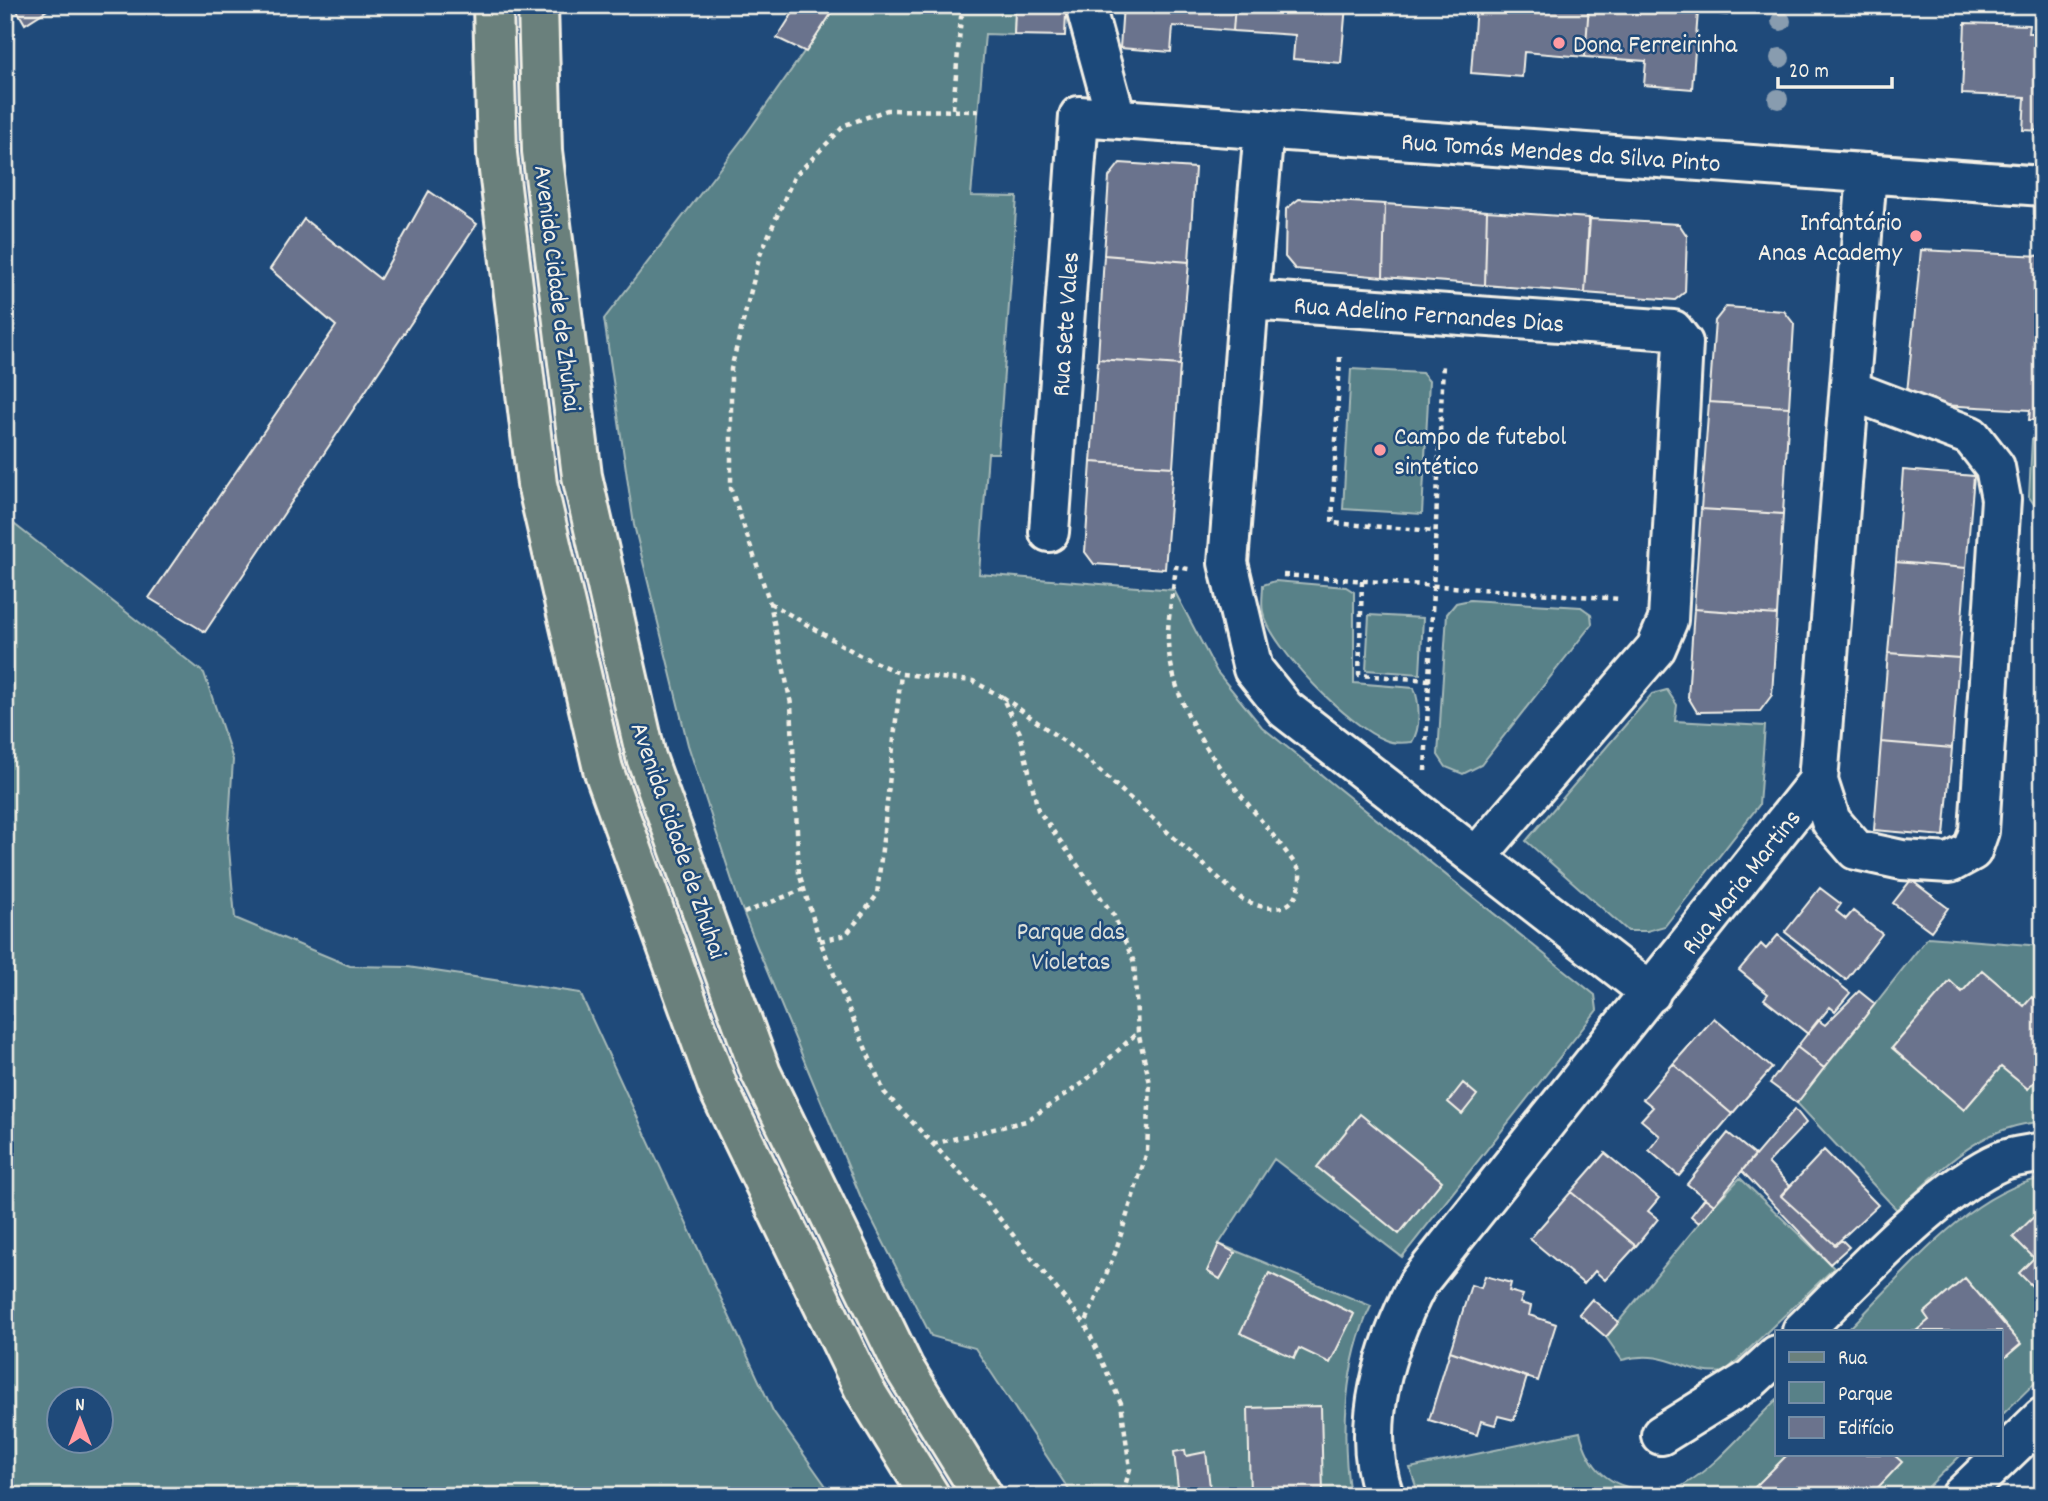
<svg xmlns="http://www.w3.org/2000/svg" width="2048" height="1501" font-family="Dekko,sans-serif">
<rect width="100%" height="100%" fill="#1f4a7a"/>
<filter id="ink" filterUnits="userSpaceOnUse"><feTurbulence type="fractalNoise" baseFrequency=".0143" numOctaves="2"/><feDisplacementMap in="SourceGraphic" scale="14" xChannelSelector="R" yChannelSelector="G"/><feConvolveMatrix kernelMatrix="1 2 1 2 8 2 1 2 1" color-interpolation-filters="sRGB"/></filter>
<g filter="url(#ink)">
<path fill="#588188" stroke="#a6b9b8" stroke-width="2" fill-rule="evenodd" d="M837 5H1063L1066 12 1015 11 1014 35 985 34 971 196 1017 197 998 453H988L979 574 1174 590 1217 672 1262 727 1595 995 1597 1010 1402 1257 1274 1159 1219 1244 1371 1306C1344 1362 1341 1435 1350 1496H1073L975 1348 931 1336 862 1200 760 954 738 899 688 745 634 525 604 319 747 133Z
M1351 369 1422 373 1429 381 1422 514 1343 509Z
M2032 439H2043V517L2029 497Z
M5 517 204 673 233 760 228 837 235 918 350 966 408 967 580 993 773 1411 833 1496H5ZM60 1400H102V1442H60Z
M1275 581 1346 587 1354 592V683L1414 688C1420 703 1421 728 1412 742 1404 743 1394 744 1385 740 1351 728 1271 648 1263 612 1261 604 1263 593 1263 585Z
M1470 600 1581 607 1591 614 1592 624 1481 765 1463 774 1446 767 1438 755 1447 614 1456 603Z
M1369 615 1423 618 1420 674 1366 670Z
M1667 690 1677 705 1675 721 1765 726 1759 805 1665 926 1647 931H1628L1526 841 1652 694Z
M1928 937 2043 946V1122C1981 1124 1940 1171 1897 1210L1797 1103Z
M1740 1178 1834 1268 1725 1372C1685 1377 1670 1347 1622 1360L1606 1337 1714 1205Z
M2043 1178V1375L2001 1416V1331H1847C1900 1279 1967 1192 2043 1178Z
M1777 1399V1454H1962L1919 1496H1419L1410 1468 1580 1432C1589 1468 1608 1487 1645 1490 1656 1491 1672 1492 1682 1486 1717 1466 1747 1428 1777 1399Z"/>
<path fill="#6b738d" stroke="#f4f1e8" stroke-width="2" d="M14 5H55L25 24Z
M798 5H837L806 52 777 38Z
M1123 5H1235L1233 31 1173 26 1171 52 1120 48Z
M1235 5H1346L1341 63 1293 59 1295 35 1233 31Z
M1463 5H1589L1585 57 1524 52 1522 77 1471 73 1476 6Z
M1589 5H1728L1727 15 1698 12 1692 89 1644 85 1646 61 1585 57Z
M1015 11 1066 12 1065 36 1014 35Z
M1965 23 2029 25 2028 33H2043V131L2023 130 2025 97 1962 94Z
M1120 163 1195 168 1189 262 1104 255 1109 177Z
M429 191 477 224 205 632 149 598 336 326 270 269 304 219 380 279Z
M1299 199 1385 204 1383 277 1295 269 1285 257 1286 209Z
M1385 204 1487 211 1485 285 1383 277Z
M1487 211 1589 218 1585 293 1485 285Z
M1590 219 1679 224 1687 236 1685 292 1675 300 1585 293Z
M1921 250 2043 256V420H2029L2030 410 1906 403Z
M1104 255 1189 262 1180 365 1098 359Z
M1726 307 1784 311 1794 324 1789 407 1709 402 1715 321Z
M1098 359 1180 365 1173 467 1091 462Z
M1709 402 1789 407 1783 514 1701 509Z
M1091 462 1173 467 1165 569 1094 564 1085 552Z
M1903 470 1974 476 1966 568 1896 562Z
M1701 509 1783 514 1777 615 1694 609Z
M1896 562 1966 568 1959 658 1888 653Z
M1694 609 1777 615 1772 695 1760 711 1697 712 1688 697Z
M1888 653 1959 658 1952 748 1881 742Z
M1881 742 1952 748 1944 836 1874 830Z
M1911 880 1948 908 1931 931 1893 903Z
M1820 888 1841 904 1836 911 1846 919 1853 911 1882 934 1846 980 1785 932Z
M1778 935 1850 993 1835 1011 1830 1007 1808 1034 1764 999 1768 994 1739 970 1761 944 1766 949Z
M1982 970 2024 1006 2032 997 2043 1006V1071L2028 1089 2001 1067 1964 1110 1892 1048 1950 981 1962 992Z
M1859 991 1875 1004 1824 1068 1797 1047 1818 1020 1825 1025Z
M1714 1018 1772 1068 1732 1114 1673 1064Z
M1797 1047 1824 1068 1797 1103 1770 1083Z
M1673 1064 1732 1114 1679 1176 1649 1150 1660 1136 1641 1120 1653 1107 1643 1099Z
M1463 1083 1477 1095 1462 1114 1448 1102Z
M1795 1109 1806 1123 1768 1163 1790 1186 1781 1196 1835 1245 1842 1240 1849 1247 1830 1264 1742 1171Z
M1360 1114 1442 1181 1399 1234 1317 1167Z
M1728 1133 1755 1155 1714 1205 1687 1184Z
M1824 1150 1878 1205 1835 1245 1781 1196Z
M1605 1153 1659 1198 1648 1211 1658 1219 1636 1246 1571 1192Z
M1571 1192 1636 1246 1605 1280 1595 1271 1584 1284 1530 1239Z
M1705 1198 1714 1205 1699 1223 1691 1216Z
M2043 1208V1297L2019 1273 2034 1258 2013 1237Z
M1219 1244 1235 1253 1220 1279 1207 1271Z
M1269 1273 1354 1314 1330 1363 1299 1348 1294 1358 1240 1333Z
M1485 1276 1511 1283 1509 1291 1523 1295 1520 1303 1531 1306 1529 1315 1556 1324 1538 1381 1450 1351 1471 1285 1481 1288Z
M1965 1278 2021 1344 2001 1361V1331H1916L1929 1320 1924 1313Z
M1592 1299 1619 1322 1606 1337 1579 1314Z
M1450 1351 1527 1377 1514 1420 1498 1416 1495 1425 1481 1421 1477 1435 1429 1420Z
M1321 1406 1323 1495 1250 1496 1248 1408Z
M1185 1450 1186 1456 1206 1452 1211 1496H1179L1174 1452Z
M1788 1454H1893L1902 1462 1870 1496H1752L1749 1493Z"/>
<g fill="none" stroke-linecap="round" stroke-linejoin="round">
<g stroke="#f4f1e8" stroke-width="44">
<path id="minor" d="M1085 5 1116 118
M1249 300 1264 129
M1049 532 1079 116 2043 186
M1818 781 1831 821 1856 850 1902 860 1950 863 1972 851 1979 831 2001 499 1995 467 1971 436 1850 390
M1476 857 1285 709 1253 669 1228 563 1249 300 1673 330 1683 343 1668 620 1656 648 1476 857 1651 993
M1802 1331C1853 1282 1938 1188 2001 1161 2013 1156 2030 1155 2043 1152
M1661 1435 1751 1379 1777 1355
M1384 1496C1359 1426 1385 1346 1418 1283L1818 781 1867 173
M1961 1496 2043 1417"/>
</g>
<g stroke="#f4f1e8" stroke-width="44">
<path id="primary" d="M493 5 497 154 537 484 603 769 719 1090 864 1389 930 1496
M538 5 542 151 582 476 646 757 761 1073 904 1368 983 1496"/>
</g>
<path stroke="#f4f1e8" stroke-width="4.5" stroke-dasharray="5 5" stroke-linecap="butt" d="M953 109 961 17 969 5
M979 111 887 110 845 125 794 177 760 255 731 369V489L770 603 791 704 799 873 820 941 884 1092 979 1193 1085 1324 1121 1403 1130 1469 1122 1496
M1340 357 1332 523 1435 531
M1283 575 1621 599
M1362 581 1359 675 1430 680
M770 603 859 655 901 674 973 681 1002 697 1020 733 1038 810 1114 916 1134 962 1138 1032 1150 1083 1147 1152 1115 1253 1085 1324
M1003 697 1081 754 1242 899C1274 915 1302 912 1300 871 1251 801 1182 742 1169 653 1165 627 1173 594 1176 567L1189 569
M1425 771 1443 364
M744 913 804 889
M820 941 846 935 877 895 901 674
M933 1144 1026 1121 1083 1083 1138 1032"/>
<use href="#minor" stroke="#1f4a7a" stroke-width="38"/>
<use href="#primary" stroke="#6a807c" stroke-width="38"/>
</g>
<g fill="#889caf">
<circle cx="1781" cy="21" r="10"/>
<circle cx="1780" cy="58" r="10"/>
<circle cx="1778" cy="99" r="10"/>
</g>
</g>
<g fill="#ff9aa2" stroke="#1f4a7a" stroke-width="2.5">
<circle cx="1559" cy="43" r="7"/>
<circle cx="1916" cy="236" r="7"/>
<circle cx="1380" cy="450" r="7"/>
</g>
<g text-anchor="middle" stroke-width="5" stroke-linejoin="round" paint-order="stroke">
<g font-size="26" fill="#f4f1e8" stroke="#1f4a7a" text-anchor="start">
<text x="1573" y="52">Dona Ferreirinha</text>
<text x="1902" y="230" text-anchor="end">Infantário<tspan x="1902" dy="30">Anas Academy</tspan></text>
<text x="1394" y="444">Campo de futebol<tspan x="1394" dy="30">sintético</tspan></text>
</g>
<g font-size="26" fill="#f4f1e8" stroke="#1f4a7a">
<text transform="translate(1561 151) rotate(4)" y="9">Rua Tomás Mendes da Silva Pinto</text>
<text transform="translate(559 288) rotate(83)" y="9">Avenida Cidade de Zhuhai</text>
<text transform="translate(1429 313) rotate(4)" y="9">Rua Adelino Fernandes Dias</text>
<text transform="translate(1064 324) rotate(-86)" y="9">Rua Sete Vales</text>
<text transform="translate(680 840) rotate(71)" y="9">Avenida Cidade de Zhuhai</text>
<text transform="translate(1740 881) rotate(-52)" y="9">Rua Maria Martins</text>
</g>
<g font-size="26" fill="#dde0da" stroke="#1f4a7a">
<text x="1071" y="939">Parque das<tspan x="1071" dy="30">Violetas</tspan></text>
</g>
</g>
<rect width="2048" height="1501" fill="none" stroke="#1f4a7a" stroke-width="28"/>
<rect x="14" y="14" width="2020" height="1473" fill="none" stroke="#f4f1e8" stroke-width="2.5" filter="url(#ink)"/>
<rect x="1775" y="1330" width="228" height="126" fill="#1f4a7a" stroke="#748da6" stroke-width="2"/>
<rect x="1789" y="1352" width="35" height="10" fill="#6a807c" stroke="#748da6" stroke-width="2"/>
<text x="1838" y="1364" font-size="21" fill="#f4f1e8">Rua</text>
<rect x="1789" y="1382" width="35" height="21" fill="#588188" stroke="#748da6" stroke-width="2"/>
<text x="1838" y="1400" font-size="21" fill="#f4f1e8">Parque</text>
<rect x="1789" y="1417" width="35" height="21" fill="#6b738d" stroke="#748da6" stroke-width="2"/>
<text x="1838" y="1434" font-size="21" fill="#f4f1e8">Edifício</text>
<g transform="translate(80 1420)"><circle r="33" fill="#1f4a7a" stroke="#748da6" stroke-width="2"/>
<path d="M0-5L12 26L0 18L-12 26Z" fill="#ff9aa2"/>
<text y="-10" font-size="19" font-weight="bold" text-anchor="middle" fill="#f4f1e8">N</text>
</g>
<path d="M1778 77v10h114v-10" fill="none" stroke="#f4f1e8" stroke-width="3.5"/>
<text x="1789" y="77" font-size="21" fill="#f4f1e8" stroke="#1f4a7a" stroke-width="5" paint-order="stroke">20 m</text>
</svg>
